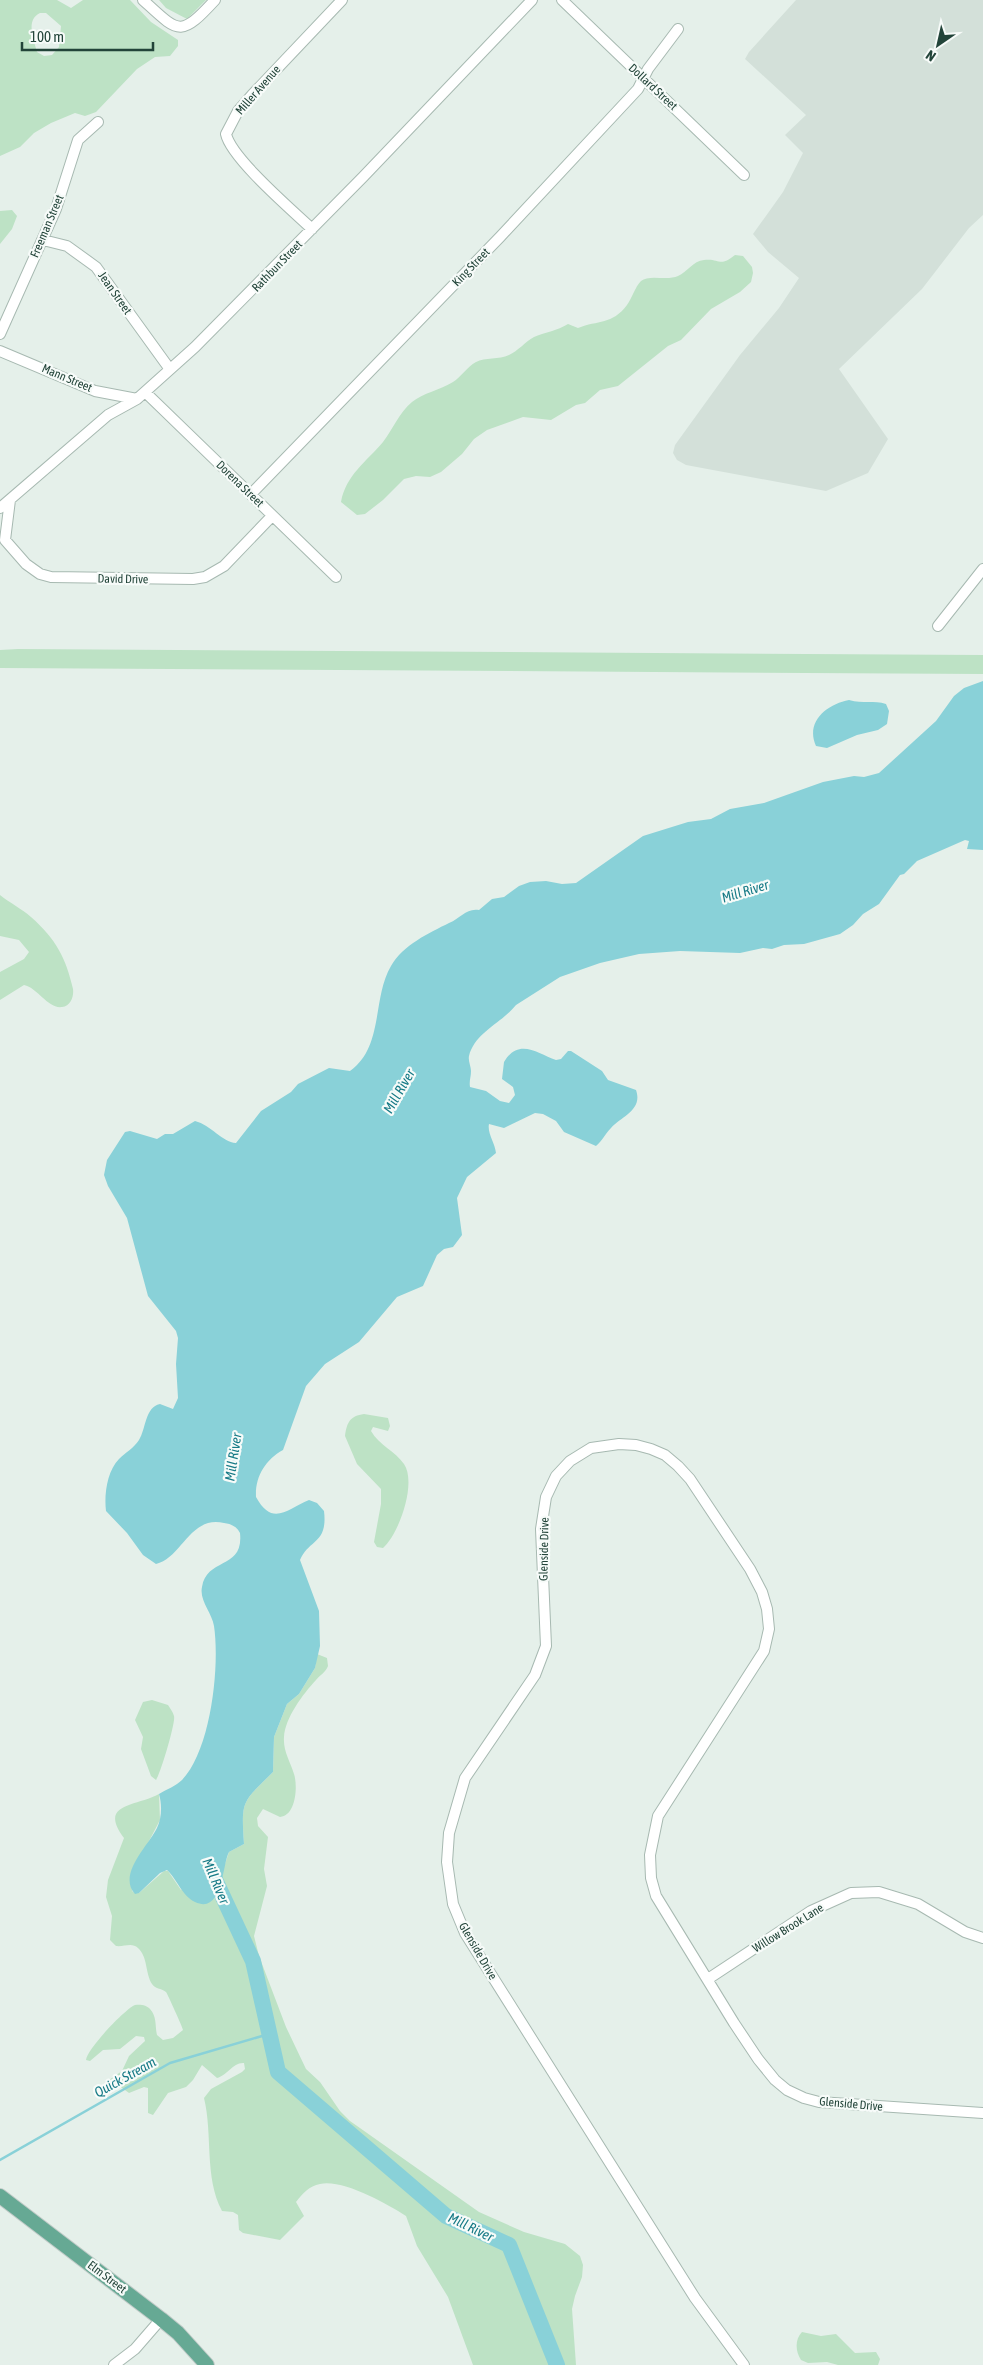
<svg xmlns="http://www.w3.org/2000/svg" width="983" height="2365" font-family="'Asap Condensed',sans-serif">
<rect width="100%" height="100%" fill="#e5f0ea"/>
<path fill="#d3e0d9" d="M796 0H983V215L969 228 922 289 839 369 888 439 868 473 826 491 686 465 677 460 673 453 675 445 740 355 779 308 799 278 768 252 753 234 783 192 803 153 785 135 806 115 745 59 749 52Z"/>
<path fill="#bde2c5" fill-rule="evenodd" d="M0 0H57L71 8 83 0H130L151 22 178 40V46L170 56 155 57 137 69 96 112 85 116 75 113 51 123 34 133 20 147 0 156ZM40 13H46L61 26 59 47 52 55 44 56 37 52C34 40 25 20 40 13Z
M159 0H206L187 19 166 8Z
M12 210 17 216 12 229 0 244V211Z
M735 255 743 256 752 267 753 273 751 282 740 292 711 309 681 340 668 346 618 386 600 390 585 403 576 405 551 420 523 417 487 430 474 439 462 454 441 472 430 477 416 476 404 479 383 500 365 514 357 515 341 502C346 475 366 462 383 442 393 429 399 413 412 402 423 393 440 390 453 382 461 377 467 367 476 362 485 357 499 360 509 355 518 351 525 342 534 337 546 332 557 331 568 324L578 328C598 320 612 325 627 305 632 298 635 287 641 281 649 274 667 281 678 276 687 272 693 261 704 260 720 258 719 268 735 255Z
M18 649 983 655V674L0 668V650Z
M0 895C10 903 22 909 31 917 56 939 66 958 73 989 74 996 71 1006 62 1007 48 1009 38 988 24 985L0 1000V972L24 959 29 952 19 940 0 936Z
M364 1414 388 1418 390 1426 388 1431 373 1427 371 1431C379 1445 395 1451 404 1464 417 1483 399 1534 383 1548L377 1547 374 1542 381 1504V1489L357 1464 345 1436C347 1422 350 1416 364 1414Z
M317 1654 327 1658 328 1666C326 1672 320 1675 316 1680 303 1694 285 1718 284 1737 283 1751 290 1761 294 1774 298 1786 296 1816 280 1817L263 1809 257 1818 258 1826 268 1837 264 1869 267 1886 254 1936 259 1956 286 2027 306 2069 320 2082 340 2111 350 2121 479 2212 524 2232 565 2244 580 2256 583 2265 582 2277 575 2296 572 2309 576 2365H473L448 2297 417 2246 406 2216C387 2204 343 2179 320 2184 309 2186 303 2193 296 2202L304 2216 280 2240 243 2233 239 2230 238 2215 233 2212 222 2211C204 2177 213 2135 204 2098L211 2089 242 2072 245 2069 244 2063C233 2062 228 2075 217 2078L202 2065 193 2080 186 2087 168 2093 153 2115 148 2113V2088L144 2087 129 2093 118 2085 109 2088 108 2086 109 2080 122 2071 129 2056 145 2041 144 2037 136 2036 120 2049 103 2050 90 2061 86 2060C87 2049 125 2009 135 2005 140 2004 147 2005 150 2009 157 2016 155 2027 157 2035L163 2040 173 2038 183 2030C183 2028 167 1993 166 1992 161 1988 155 1989 152 1984 145 1973 148 1957 138 1948 132 1942 124 1947 116 1946L110 1940 112 1916 106 1897 108 1880 124 1838C98 1803 135 1807 159 1794L160 1820 149 1841 132 1891 135 1893H139L164 1871H168L181 1890 225 1864 229 1852 244 1844C241 1799 242 1803 273 1772L274 1737 287 1704 299 1694 315 1668Z
M152 1700 168 1705C170 1708 173 1712 174 1716 176 1722 160 1775 156 1780L151 1776 141 1749 143 1737 135 1720 143 1702Z
M802 2332 821 2336 836 2334 855 2353 876 2352 880 2359 878 2365H838L827 2362 808 2363 801 2360C795 2351 795 2339 802 2332Z"/>
<path fill="#89d1d8" d="M983 681V850L967 849 969 841 965 840 917 861 904 874 900 875 879 904 863 914 853 925 840 934 804 944 784 945 772 949 763 948 740 953 680 951 639 954 600 963 560 977 516 1005C502 1023 475 1032 469 1056 468 1061 471 1066 471 1071 471 1077 469 1081 470 1087L486 1091 500 1101 509 1103 515 1095 513 1087 502 1079 504 1062C519 1037 538 1054 556 1060L561 1059 568 1051H571L602 1071 608 1080 636 1090C643 1110 622 1116 611 1128 605 1134 603 1140 596 1146L564 1132 556 1121 543 1114 535 1113 504 1128 489 1124C487 1133 495 1143 496 1153L467 1177 457 1198 462 1235 453 1247 444 1249 437 1255 423 1286 397 1297 359 1342 325 1364 306 1386 283 1450C265 1460 255 1477 256 1497 273 1528 288 1508 309 1500L317 1503 324 1511C328 1544 309 1539 300 1560L319 1611 320 1646 315 1668 299 1694 287 1704 274 1737 273 1772C242 1803 241 1799 244 1844L229 1852C222 1865 223 1915 195 1902 182 1896 177 1879 167 1870L160 1873 139 1893 135 1894C117 1874 149 1845 157 1828 162 1818 162 1804 159 1794 167 1789 176 1786 182 1780 211 1750 220 1666 214 1626 212 1613 199 1600 202 1587 207 1557 244 1570 240 1533 237 1527 232 1524 224 1523 190 1515 182 1558 156 1564L143 1555 127 1533 106 1511C104 1495 107 1471 119 1459 126 1452 134 1448 139 1440 146 1429 145 1407 160 1404L173 1409 178 1398 176 1364 178 1338 176 1331 148 1296 127 1218 108 1186 104 1175 107 1160 125 1132 130 1131 157 1139 165 1134H173L195 1121C211 1125 222 1142 236 1143L261 1111 291 1092 298 1084 329 1068 350 1071C384 1047 372 998 391 966 403 945 429 933 449 923 461 918 466 908 479 910L492 899 504 897 519 886 530 882 546 881 562 884 576 883 643 836 688 822 711 819 730 809 764 803 823 782 854 776 864 777 879 773 936 721 954 696 964 688Z
M849 700C863 704 874 700 886 704L889 711 887 724 878 730 857 735 827 748 816 746C805 722 827 704 849 700Z"/>
<g fill="none" stroke-linecap="round" stroke-linejoin="round">
<path stroke="#89d1d8" stroke-width="2.5" d="M0 2160 170 2063 269 2034"/>
<path stroke="#89d1d8" stroke-width="16" d="M210 1869 253 1961 278 2072 446 2216 509 2245 557 2365"/>
<g stroke="#a7b9b1" stroke-width="12">
<path id="minor" d="M143 0C179 33 180 38 215 0
M562 0 744 175
M312 229C292 210 231 158 226 134L238 111 252 95 342 0
M43 240 67 246 96 267 169 368
M0 334 56 209 78 140 98 122
M0 351 95 391 137 399
M145 392 336 577
M251 494 500 237 638 89 648 69 678 29
M10 500 5 540 26 564 40 574 51 577 193 579 205 577 224 566 272 516
M0 508 108 415 137 399 195 347 363 177 532 0
M938 626 983 569
M708 1979 811 1911 851 1893 879 1892 918 1904 965 1932 983 1938
M114 2365 135 2349 161 2319
M744 2365 695 2298 465 1933 453 1904 447 1862 449 1833 465 1778 535 1675 546 1646 541 1529 546 1497 556 1476 570 1461 591 1448 619 1444 636 1445 651 1449 665 1455 678 1466 690 1479 750 1569 762 1592 767 1609 769 1629 764 1651 658 1816 650 1855 651 1878 656 1896 734 2023 758 2059 775 2080 787 2090 804 2098 819 2102 983 2113"/>
</g>
<g stroke="#c1cbc8" stroke-width="16">
<path id="major" d="M0 2196 161 2319 178 2333 207 2365"/>
</g>
<use href="#minor" stroke="#fff" stroke-width="10"/>
<use href="#major" stroke="#66a994" stroke-width="14"/>
</g>
<g text-anchor="middle" stroke-width="4.5" stroke-linejoin="round" paint-order="stroke">
<g font-size="12" fill="#224439" stroke="#f7fbf9">
<text transform="translate(653 87) rotate(43)" y="4">Dollard Street</text>
<text transform="translate(258 90) rotate(-49)" y="4">Miller Avenue</text>
<text transform="translate(47 226) rotate(-67)" y="4">Freeman Street</text>
<text transform="translate(277 266) rotate(-46)" y="4">Rathbun Street</text>
<text transform="translate(471 267) rotate(-46)" y="4">King Street</text>
<text transform="translate(115 293) rotate(55)" y="4">Jean Street</text>
<text transform="translate(67 378) rotate(23)" y="4">Mann Street</text>
<text transform="translate(240 484) rotate(44)" y="4">Dorena Street</text>
<text transform="translate(123 579) rotate(1)" y="4">David Drive</text>
<text transform="translate(544 1549) rotate(-89)" y="4">Glenside Drive</text>
<text transform="translate(788 1928) rotate(-32)" y="4">Willow Brook Lane</text>
<text transform="translate(478 1951) rotate(60)" y="4">Glenside Drive</text>
<text transform="translate(851 2104) rotate(5)" y="4">Glenside Drive</text>
<text transform="translate(107 2277) rotate(37)" y="4">Elm Street</text>
</g>
<g font-size="14" font-style="italic" fill="#167a86" stroke="#f7fbf9">
<text transform="translate(745 891) rotate(-17)" y="5">Mill River</text>
<text transform="translate(399 1091) rotate(-60)" y="5">Mill River</text>
<text transform="translate(233 1457) rotate(-81)" y="5">Mill River</text>
<text transform="translate(216 1881) rotate(67)" y="5">Mill River</text>
<text transform="translate(125 2077) rotate(-29)" y="5">Quick Stream</text>
<text transform="translate(471 2227) rotate(26)" y="5">Mill River</text>
</g>
</g>
<g transform="translate(938 45) rotate(214)" stroke="#f7fbf9" stroke-width="4" paint-order="stroke">
<path d="M0-4L9 19L0 12L-9 19Z" fill="#224439"/>
<text y="-8" font-size="14" font-weight="bold" text-anchor="middle" fill="#224439">N</text>
</g>
<path d="M22 42v8h131v-8" fill="none" stroke="#224439" stroke-width="2.5"/>
<text x="30" y="42" font-size="15" fill="#224439" stroke="#f7fbf9" stroke-width="4" paint-order="stroke">100 m</text>
</svg>
